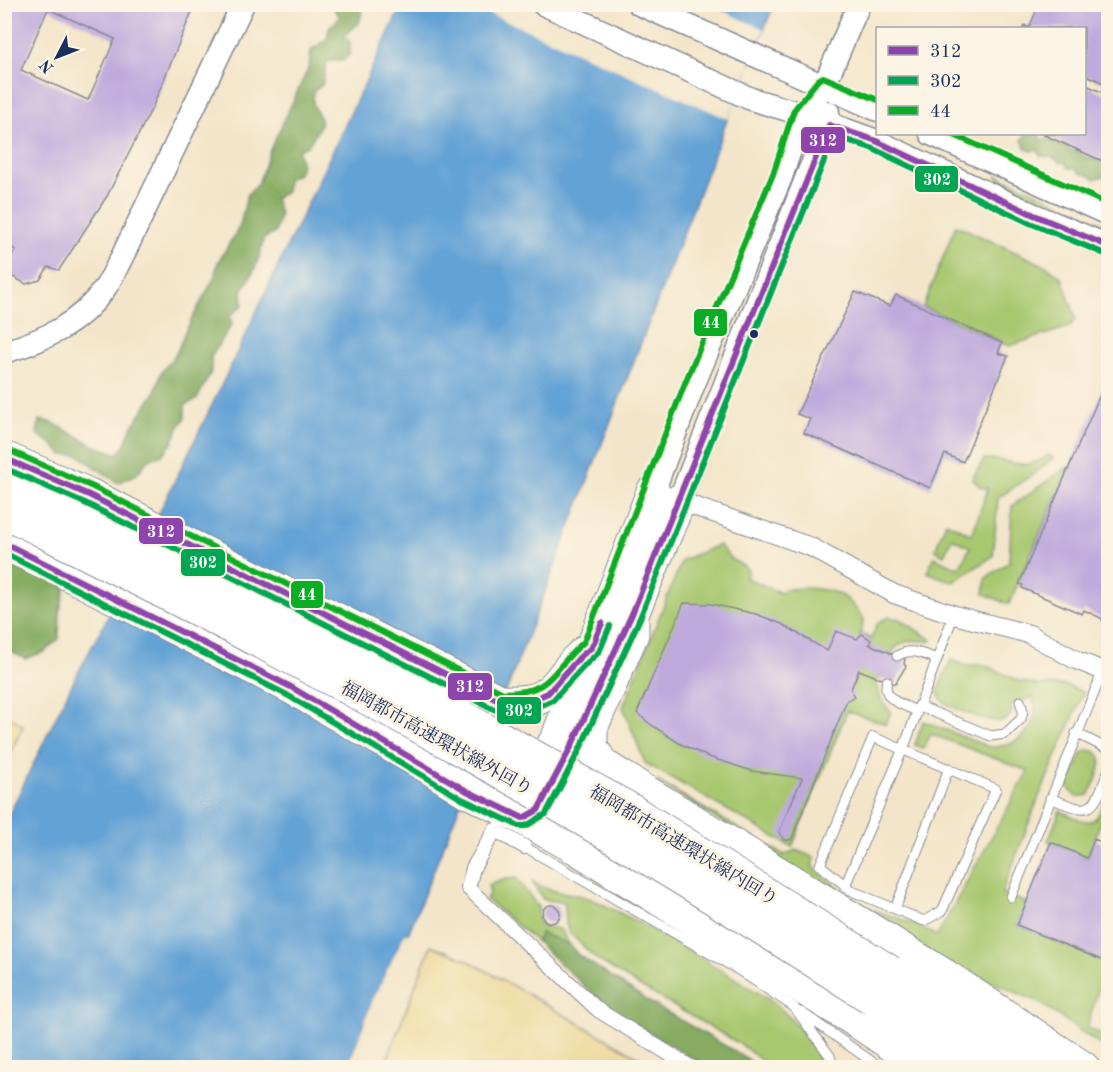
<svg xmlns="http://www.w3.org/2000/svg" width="1113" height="1072" font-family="'Old Standard TT','Noto Serif JP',serif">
<rect width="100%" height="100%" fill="#fcf5e5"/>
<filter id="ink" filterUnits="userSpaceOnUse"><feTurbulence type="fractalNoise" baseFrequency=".0167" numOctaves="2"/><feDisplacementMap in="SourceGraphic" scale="12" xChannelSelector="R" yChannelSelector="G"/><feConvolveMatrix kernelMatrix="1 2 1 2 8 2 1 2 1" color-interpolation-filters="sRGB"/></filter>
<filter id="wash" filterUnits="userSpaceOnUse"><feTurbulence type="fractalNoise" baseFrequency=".008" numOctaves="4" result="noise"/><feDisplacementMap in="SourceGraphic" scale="24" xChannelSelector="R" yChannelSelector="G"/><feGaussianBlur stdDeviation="1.35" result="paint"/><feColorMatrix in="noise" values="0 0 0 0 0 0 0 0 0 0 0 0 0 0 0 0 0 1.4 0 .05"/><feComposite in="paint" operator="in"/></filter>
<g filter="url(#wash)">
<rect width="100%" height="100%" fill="#f3e5c9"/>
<path fill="#a8c86f" stroke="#627c66" stroke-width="1.5" d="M998 175 1108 226V235L1037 203 997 178Z
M956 225 1048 267 1062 278 1076 319 1069 327 1009 346 923 307Z
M1049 455 1053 458 1038 471 998 498 993 556 953 582 927 572 934 557 959 568 970 547 952 538 944 555 935 550 946 522 972 535 988 488H982L972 479 984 459C1013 458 1020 474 1049 455Z
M1069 467 1009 604 984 594 986 578 1009 562 1012 506C1021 500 1064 468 1069 467Z
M719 545 731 559 745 567 748 571 746 578 781 593 785 589C804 588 833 586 848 600 854 606 859 613 864 619L860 635 862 634 871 639 878 622 889 617 899 619 932 640 930 642C906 637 895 643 884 665 874 685 875 695 891 712L886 724 847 711 792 847 645 763 623 707 682 560Z
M951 660 968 666 982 664 1020 681 1038 685H1064L1084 692 1038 799 1002 893 1026 903 1017 925 1106 962 1087 1028 1108 1037V1050L1037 1001 932 957 657 781 784 855 796 850 815 858 812 866 857 902 870 909 913 923 937 936 1028 771 931 734 924 748 915 745 923 721 989 747C1018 748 1042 727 1033 697L1010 705 1012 712C1009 716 1007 720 1002 721 992 724 954 709 945 703 941 700 939 696 937 691Z
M1087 750C1113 751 1095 781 1089 795L1076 797 1067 786 1082 754Z
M1108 793V803L1087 858 1048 841 1060 811C1094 826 1094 828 1108 793Z
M516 878 538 907 540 926 560 929 570 945 541 933 537 942 486 899 490 892 488 885 506 879Z
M531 880C549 895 575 891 596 901 657 930 715 966 773 1002 794 1020 813 1041 823 1067H770L740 1044 634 983 595 958 568 931 566 924 565 903 543 899Z"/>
<path fill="#86ac62" stroke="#506e60" stroke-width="1.5" d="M335 5H364L359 23 344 36 350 42V54L343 61H327L322 85 314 91C313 96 312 101 314 106 316 112 322 117 320 124 319 131 311 139 308 146L298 150 302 165 297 175 288 178 286 191 275 199 280 214 275 233 263 239C262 254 252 278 242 290L243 305 230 316 232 324 211 357V372L197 399 185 405V418L178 428 173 442 162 455 148 460 137 474 118 483 78 455H62L53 445 37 434 39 420 53 423 93 445 118 454 125 444 130 430 155 392 161 373 177 352 184 334 214 278 218 262 240 226 247 195 258 184 270 150 309 67 311 50 327 39 329 28 340 17 333 8Z
M1026 134H1039L1042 140 1048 138 1056 145 1067 146 1070 151 1076 150 1084 156 1103 162 1106 168 1108 162V183L1104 176 1095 179 1088 175 1080 173 1077 169 1068 168 1065 162 1060 163 1052 157 1041 156 1037 150 1031 151 1026 149 1022 140Z
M4 557 66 584 60 611 59 639 44 652 25 659 5 648Z
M541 933 570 945 578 955 649 1002 748 1059 756 1067H707L609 1009 537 942Z"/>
<path fill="#eeda9e" stroke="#84847e" stroke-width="1.5" d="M5 713 23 726 5 764Z
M431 945 467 960 656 1067H384Z"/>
<path fill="#63a2d5" stroke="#3f689a" stroke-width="1.5" d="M402 5H774L733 105 471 782 462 800 408 934 405 933 373 999 348 1067H5L4 825 69 690 113 607 213 403Z"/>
<path fill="#f3e5c9" d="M470 5H709L764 29 728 119Z
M405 933 411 935 407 937 376 1001 351 1068 348 1067 373 999Z"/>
<g id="blocks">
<path fill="#bfaadd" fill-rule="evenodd" d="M4 4H195L153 106 107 196 59 270 48 267 40 280 26 284 13 277 9 270 11 256 16 250 8 245 4 250ZM48 9 115 39 88 100 21 70Z
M1033 4H1108V13L1103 24 1108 27V85L1084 74V28H1023L1024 25 1029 28 1038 7Z
M1084 84 1108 95 1107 163 1042 134H1084Z
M855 292 890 306 896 295 1002 343 998 353 1008 356 963 462 945 454 930 488 804 433 810 419 797 414Z
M1108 376V625L1105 626 1101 618 1084 610 1082 614 1022 588 1023 585 1019 584Z
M684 603 711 604 756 614 782 624 827 651 836 631 857 639 862 634 871 640 869 644 905 659 904 664 906 666 895 684 859 670 851 689 855 697 847 700 792 838 789 840H784L779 832 802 778 752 771 706 756 679 743 650 724 637 713Z
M1094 839 1108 845 1102 863 1108 866V956L1106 962 1017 925 1051 842 1087 858Z
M542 914a9 9 0 1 1 18 0a9 9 0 1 1-18 0Z"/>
</g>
</g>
<g filter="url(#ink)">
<use href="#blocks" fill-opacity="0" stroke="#878a94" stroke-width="1.5"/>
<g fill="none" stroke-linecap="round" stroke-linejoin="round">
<g stroke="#878a94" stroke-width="11">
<path id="service" d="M897 656C910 647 923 654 937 659
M887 681C881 700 904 705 917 711
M919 706 991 736 1005 734 1021 719 1023 711 1020 701
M1076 733 1108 749
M873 737 996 789 942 911 924 921 852 891 820 865Z
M1050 798C1092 815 1092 814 1108 772
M525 847 737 969 794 1007 830 1056 833 1068
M845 886 907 739 954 614
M1011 897 1103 671
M895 909 949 768
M801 1012 881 1068"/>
</g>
<g stroke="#878a94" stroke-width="16">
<path id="pedestrian" d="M525 847 495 830 473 868 468 888 598 1010 692 1068"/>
</g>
<g stroke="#878a94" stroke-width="20">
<path id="minor" d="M679 501 811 547 894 594 958 616 1029 634 1076 660 1108 673"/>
</g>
<g stroke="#878a94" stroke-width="25">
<path id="tertiary" d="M543 4 751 99 802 114 874 140 1034 215 1108 246
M639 4 878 110
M931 134 1108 214
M4 352C45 340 80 324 105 288 112 278 117 266 123 255L243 4
M653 492 693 386 781 177 802 114 824 86 859 4
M679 501 810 169 829 125 828 112"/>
</g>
<g stroke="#878a94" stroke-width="35">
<path id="motorway" d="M4 458 89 495 501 702C564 706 553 674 592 647
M4 543 57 568 291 687 430 768 467 791 523 818 577 848 860 1023 927 1068
M632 614V634L591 728V746L602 765 945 976 1083 1068
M624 633 679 501
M531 786 558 737 653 492
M890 972 1031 1068
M874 999 977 1068"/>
</g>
<use href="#service" stroke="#fff" stroke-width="9"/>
<use href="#pedestrian" stroke="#fff" stroke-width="14"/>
<use href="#minor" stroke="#fff" stroke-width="18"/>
<use href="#tertiary" stroke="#fff" stroke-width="22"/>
<use href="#motorway" stroke="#fff" stroke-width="33"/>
<g stroke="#878a94" stroke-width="35" stroke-linecap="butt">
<path id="motorway-bridge" d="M4 479 270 612 627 808 890 972
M4 511C164 592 324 672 480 760 614 835 745 916 874 999"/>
</g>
<use href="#motorway-bridge" stroke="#fff" stroke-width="33"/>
<g stroke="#fcf5e5" stroke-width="10">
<path id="bus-1" d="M4 458 89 495 501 702 530 701 548 693 580 657 592 647 602 623
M4 543 291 687 467 791 523 818 538 810 571 747 632 614 829 125 874 140 1034 215 1108 246"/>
</g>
<g stroke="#fcf5e5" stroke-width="10">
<path id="bus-2" d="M4 468 85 503 498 711 531 710 553 700 587 663 599 652 610 626
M4 553 287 695 462 799 519 826H526L546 814 579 751 640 618 834 136 871 148 1030 223 1105 254"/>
</g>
<g stroke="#fcf5e5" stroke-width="10">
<path id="bus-3" d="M952 134 1108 204
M8 450 93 487 503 693C555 693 550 670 584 642L685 383 773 174 794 110 818 80 823 77 878 100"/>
</g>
<use href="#bus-1" stroke="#8e44ad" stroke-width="6"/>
<use href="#bus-2" stroke="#00a651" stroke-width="6"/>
<use href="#bus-3" stroke="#0bac26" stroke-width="6"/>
</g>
</g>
<circle fill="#1b2f5e" stroke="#fcf5e5" stroke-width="2" cx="754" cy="334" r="5"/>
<g text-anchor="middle" stroke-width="6" stroke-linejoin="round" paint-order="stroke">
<g font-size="18" fill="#1b2f5e" stroke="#fcf5e5">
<text transform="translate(437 738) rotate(29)" y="6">福岡都市高速環状線外回り</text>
<text transform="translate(684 845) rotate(31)" y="6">福岡都市高速環状線内回り</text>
</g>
</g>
<g stroke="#fcf5e5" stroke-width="2">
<rect x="800" y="126" width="46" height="28" rx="6" fill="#8e44ad"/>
<rect x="914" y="165" width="45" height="28" rx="6" fill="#00a651"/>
<rect x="693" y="308" width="35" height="29" rx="6" fill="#0bac26"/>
<rect x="138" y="517" width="46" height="28" rx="6" fill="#8e44ad"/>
<rect x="180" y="548" width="46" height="29" rx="6" fill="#00a651"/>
<rect x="290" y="580" width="34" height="29" rx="6" fill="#0bac26"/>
<rect x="447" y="672" width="46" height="29" rx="6" fill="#8e44ad"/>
<rect x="496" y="696" width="46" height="29" rx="6" fill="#00a651"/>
</g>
<g font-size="16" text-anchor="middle" font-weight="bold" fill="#fff">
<text x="823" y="146">312</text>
<text x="937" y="185">302</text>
<text x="711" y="328">44</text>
<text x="161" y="537">312</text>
<text x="203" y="568">302</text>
<text x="307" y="600">44</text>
<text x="470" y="692">312</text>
<text x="519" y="716">302</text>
</g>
<rect width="1113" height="1072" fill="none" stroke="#fcf5e5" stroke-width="24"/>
<rect x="876" y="27" width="210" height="108" fill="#fcf5e5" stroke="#a2a6af" stroke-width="1.5"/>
<rect x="888" y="46" width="30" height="9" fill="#8e44ad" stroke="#a2a6af" stroke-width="1.5"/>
<text x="930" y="57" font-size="18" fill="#1b2f5e">312</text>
<rect x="888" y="76" width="30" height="9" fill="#00a651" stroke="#a2a6af" stroke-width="1.5"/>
<text x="930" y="87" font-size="18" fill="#1b2f5e">302</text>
<rect x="888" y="106" width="30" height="9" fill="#0bac26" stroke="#a2a6af" stroke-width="1.5"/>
<text x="930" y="117" font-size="18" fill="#1b2f5e">44</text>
<g transform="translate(57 57) rotate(228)" stroke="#fcf5e5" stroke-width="4.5" paint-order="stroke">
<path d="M0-4.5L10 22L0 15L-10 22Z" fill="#1b2f5e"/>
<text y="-9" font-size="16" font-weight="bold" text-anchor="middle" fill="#1b2f5e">N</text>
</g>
</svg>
